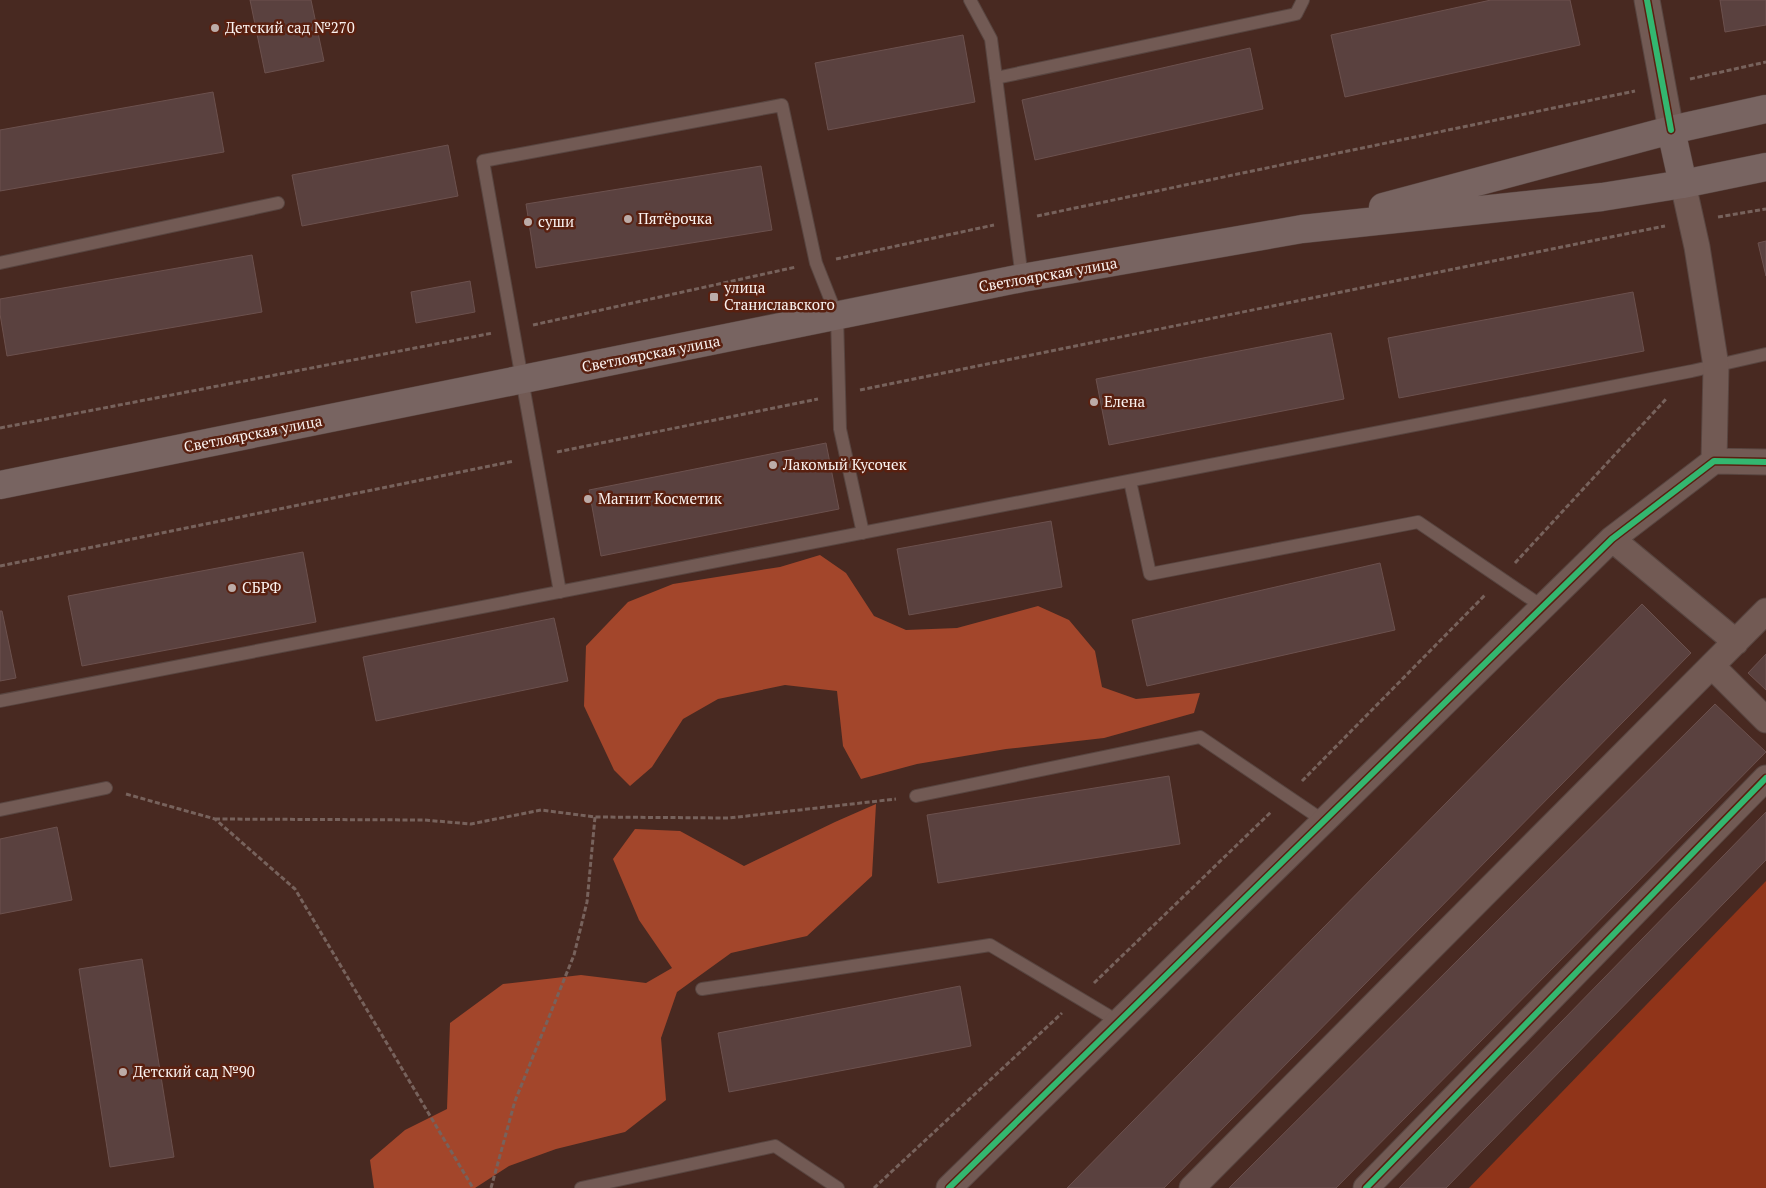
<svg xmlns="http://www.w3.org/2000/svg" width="1766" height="1188" font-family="'PT Serif',serif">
<rect width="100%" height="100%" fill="#482921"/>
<path fill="#903419" d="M1766 881V1188H1469Z"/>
<path fill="#a3462b" d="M820 555 846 573 874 616 906 630 957 628 1038 606 1069 620 1095 651 1102 687 1136 699 1200 693 1194 713 1104 738 1006 749 917 764 861 779 843 746 837 691 785 685 718 699 683 719 652 767 630 786 614 770 584 706 586 646 628 602 673 584 780 567Z
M876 804 872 876 807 936 731 953 677 992 661 1038 666 1100 625 1132 556 1149 509 1166 475 1188H374L370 1160 405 1130 447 1109 450 1023 503 984 581 975 646 983 672 968 639 920 613 859 635 829 680 831 744 866 835 822Z"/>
<path fill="#5a413f" stroke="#6c514e" d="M250 0H311L324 61 265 73Z
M1491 0H1570L1580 45 1345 97 1331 35Z
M1720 0H1766V25L1725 32Z
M963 35 975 102 828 130 815 63Z
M1250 48 1263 109 1035 160 1022 100Z
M213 92 224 152 0 191V130Z
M448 145 458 196 302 226 292 175Z
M761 166 772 230 536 268 526 204Z
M1766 241V276L1758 243Z
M252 255 262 312 7 356 0 314V299Z
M470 281 475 312 416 323 411 292Z
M1633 292 1644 351 1399 398 1388 338Z
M1331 333 1344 399 1109 445 1096 379Z
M826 443 839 509 601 556 589 490Z
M1051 521 1062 587 909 615 897 549Z
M303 552 316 622 82 666 68 596Z
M1380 563 1395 630 1147 686 1132 620Z
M1642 604 1691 653 1164 1188H1067Z
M0 611H2L16 678 0 681Z
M554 618 568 681 376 721 363 657Z
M1766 654V690L1748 673Z
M1715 704 1766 752 1336 1188H1229Z
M1169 776 1180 844 938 883 927 815Z
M1766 812V860L1446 1188H1399Z
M57 827 72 900 0 914V839Z
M142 959 174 1157 110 1167 79 969Z
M960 986 971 1046 729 1092 718 1033Z"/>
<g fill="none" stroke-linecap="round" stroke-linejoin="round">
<g stroke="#584540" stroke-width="14">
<path id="service" d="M970 0 991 39 1022 278
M996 78 1296 14 1303 0
M0 263 278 203
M1130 481 1150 574 1418 522 1543 607
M560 592 483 161 782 105 816 263 837 316 840 429 863 533
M0 701 1692 371 1766 354
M916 796 1200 737 1324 821
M0 810 106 788
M702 989 990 945 1119 1022
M581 1188 775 1146 838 1188"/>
</g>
<g stroke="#584540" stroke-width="27">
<path id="minor" d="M1647 0 1671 130
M1683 184 1697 247 1716 366 1714 461
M1612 539 1736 642
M1712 666 1766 720
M949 1188 1612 539 1714 461 1766 462
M1192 1188 1766 611
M1366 1188 1766 778"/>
</g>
<g stroke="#584540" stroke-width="29">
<path id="secondary" d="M1671 130 1683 184
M1383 207 1671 130 1766 109
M0 485 1022 278 1302 229 1602 197 1683 184 1766 167"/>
</g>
<path stroke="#77625c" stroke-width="3" stroke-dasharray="5 2.5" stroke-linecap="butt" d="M1690 79 1766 62
M1037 216 1635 91
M1718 217 1766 209
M836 259 994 225
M533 325 796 267
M860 390 1665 226
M0 428 493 333
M557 452 818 399
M1515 563 1667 398
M0 566 514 461
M1302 781 1485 595
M126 794 215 819 295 889 473 1188
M215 819 424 820 471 824 541 810 595 817 729 818 896 799
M1094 983 1271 812
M491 1188 515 1101 574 955 587 902 595 817
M874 1188 1062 1013"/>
<use href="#service" stroke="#725a54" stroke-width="12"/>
<use href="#minor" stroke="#725a54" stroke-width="25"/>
<use href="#secondary" stroke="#786461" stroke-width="28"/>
<g stroke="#592010" stroke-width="9">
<path id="cycleway" d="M1647 0 1671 130
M949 1188 1612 539 1714 461 1766 462
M1366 1188 1766 778"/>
</g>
<use href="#cycleway" stroke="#33b770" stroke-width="6"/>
</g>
<g fill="#bcaca8" stroke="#592010" stroke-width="2">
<circle cx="215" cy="28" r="5"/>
<circle cx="628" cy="219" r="5"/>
<circle cx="528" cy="222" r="5"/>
<rect x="709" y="292" width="10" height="10" rx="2.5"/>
<circle cx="1094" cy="402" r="5"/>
<circle cx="773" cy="465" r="5"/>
<circle cx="588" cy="499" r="5"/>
<circle cx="232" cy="588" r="5"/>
<circle cx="123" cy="1072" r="5"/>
</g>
<g text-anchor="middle" stroke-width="5" stroke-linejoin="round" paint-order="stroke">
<g font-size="15" fill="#faf2f0" stroke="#592010" text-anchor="start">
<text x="225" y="33">Детский сад №270</text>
<text x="638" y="224">Пятёрочка</text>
<text x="538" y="227">суши</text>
<text x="724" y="293">улица<tspan x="724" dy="17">Станиславского</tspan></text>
<text x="1104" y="407">Елена</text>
<text x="783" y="470">Лакомый Кусочек</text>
<text x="598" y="504">Магнит Косметик</text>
<text x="242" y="593">СБРФ</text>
<text x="133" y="1077">Детский сад №90</text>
</g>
<g font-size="15" fill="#faf2f0" stroke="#592010">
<text transform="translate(1048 275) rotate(-10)" y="5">Светлоярская улица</text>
<text transform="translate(651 354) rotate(-11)" y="5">Светлоярская улица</text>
<text transform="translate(253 434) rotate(-11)" y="5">Светлоярская улица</text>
</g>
</g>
</svg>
